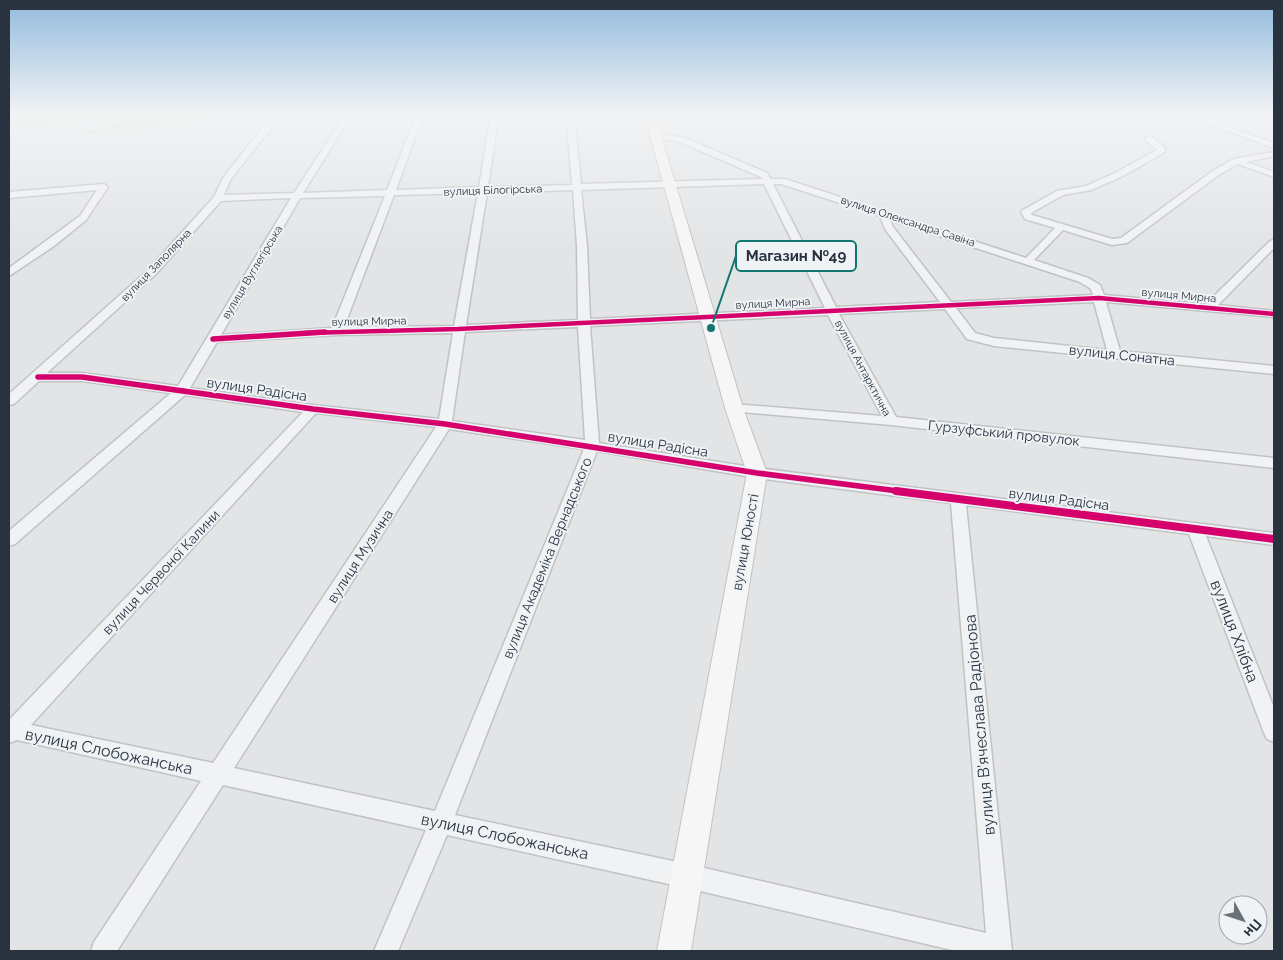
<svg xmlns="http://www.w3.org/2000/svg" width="1283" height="960" font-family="Raleway,sans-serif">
<rect width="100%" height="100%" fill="#e2e4e6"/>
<path fill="#d3dad2" d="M9 113H231L87 135 90 130 126 123 102 115 9 129Z"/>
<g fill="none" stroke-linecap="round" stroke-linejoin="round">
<g stroke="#c0c2c4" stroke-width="3">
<path id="street" d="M279 113H287L272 127 230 180 224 195 294 193 346 113H353L303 193 387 190 417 113H424L396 190 479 187 491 113H499L488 187 572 185 566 113H574L581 184 762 179 761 177 680 142 653 137 652 135 656 133 685 138 767 173 770 179H785L1026 258 1055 228 1025 219 1021 212 1023 210 1057 191 1086 186 1115 173 1157 150 1146 141V137H1152L1165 148V152L1121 177 1091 190 1063 195 1031 213 1032 215 1112 239 1121 238 1214 170 1234 159 1274 152V156L1246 162 1274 172V177L1238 164 1220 174 1127 243 1112 245 1063 230 1034 260 1088 278 1100 285 1104 295 1206 304 1270 241 1274 240V248L1218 305 1274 311V317L1106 302 1120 351 1274 366V374L994 346 967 339 945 309 839 314 896 417 1274 458V468L891 425 729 411 727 408 734 404 882 416 828 315 590 326 599 443 757 468 1274 533V545L1206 536 1274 708V742L1267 739 1264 733 1189 534 966 505 1012 951H956L687 888 447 835 398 951H374L426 830 223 785 117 951H91L94 942 201 781 17 740 9 743V720L303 412 185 395 15 544 9 546V531L171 393 82 381H39L14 404 9 405V394L148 270 214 197 223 178 266 123ZM764 184 825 308 590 319 587 246 581 190ZM773 184H781L880 216 885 229 940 302 836 307ZM573 190 577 246 578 320 466 325 487 193ZM478 193 454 326 344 327 394 195ZM385 196 332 328 221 335 300 198ZM291 198 178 386 82 373H47L156 274 221 201ZM890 220 1080 282 1091 289 1093 295 951 302 893 227ZM1094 302 1107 350 994 338 975 333 956 308ZM578 327 585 440 452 421 465 332ZM453 333 439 419 313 405 190 388 217 342 337 335ZM316 413 436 427 213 763 31 725ZM449 429 584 449 435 811 234 768ZM597 451 757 478 951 503 986 933 687 864 455 815Z
M1180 113H1190L1274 143V148Z
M104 184 108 187 86 220 54 246 9 276V268L80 216 97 190 9 198V192Z"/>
</g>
<g stroke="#c0c2c4" stroke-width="2">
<path id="secondary" d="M644 113H654L743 408 767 473 691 951H657L747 473 725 408Z"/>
</g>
<use href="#street" fill="#f1f2f4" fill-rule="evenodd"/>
<use href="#secondary" fill="#f6f6f6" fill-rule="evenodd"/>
<g stroke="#eff3f6" stroke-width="6">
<path id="cycleway-far2" d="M305 333 458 329 1099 298 1274 314"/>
</g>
<g stroke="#eff3f6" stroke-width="8">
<path id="cycleway-far1" d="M213 339 325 332
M38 377H82L313 409 445 424 757 473 906 492"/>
</g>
<g stroke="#eff3f6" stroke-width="11">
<path id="cycleway" d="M896 491 1274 539"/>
</g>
<use href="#cycleway-far2" stroke="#d6006c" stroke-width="4.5"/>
<use href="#cycleway-far1" stroke="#d6006c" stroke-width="5.5"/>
<use href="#cycleway" stroke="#d6006c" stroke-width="8"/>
</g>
<linearGradient id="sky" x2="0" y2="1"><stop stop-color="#92bade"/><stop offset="0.46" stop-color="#f2f3f4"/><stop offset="1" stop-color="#f2f3f4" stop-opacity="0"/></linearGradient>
<rect width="1283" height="248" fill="url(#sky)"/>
<g text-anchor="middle" stroke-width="4" stroke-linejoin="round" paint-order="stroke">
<g font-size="11" fill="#29333f" stroke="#eff3f6">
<text transform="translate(493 190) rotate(-2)" y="4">вулиця Білогірська</text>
<text transform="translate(908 221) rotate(18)" y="4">вулиця Олександра Савіна</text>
<text transform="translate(156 265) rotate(-46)" y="4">вулиця Заполярна</text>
<text transform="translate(252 272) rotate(-59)" y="4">вулиця Вуглегірська</text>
<text transform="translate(1179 295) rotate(5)" y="4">вулиця Мирна</text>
<text transform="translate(773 303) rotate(-3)" y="4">вулиця Мирна</text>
<text transform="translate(369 321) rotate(-1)" y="4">вулиця Мирна</text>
<text transform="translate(863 368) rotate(62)" y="4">вулиця Антарктична</text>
</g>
<g font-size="14" fill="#29333f" stroke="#eff3f6">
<text transform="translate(1122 355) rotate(6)" y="5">вулиця Сонатна</text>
<text transform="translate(257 389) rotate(8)" y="5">вулиця Радісна</text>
<text transform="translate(1004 433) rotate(6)" y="5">Гурзуфський провулок</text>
<text transform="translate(658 444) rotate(9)" y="5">вулиця Радісна</text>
<text transform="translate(1059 499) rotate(7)" y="5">вулиця Радісна</text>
<text transform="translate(745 542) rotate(-80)" y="5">вулиця Юності</text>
<text transform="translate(360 556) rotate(-57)" y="5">вулиця Музична</text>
<text transform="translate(547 558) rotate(-68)" y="5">вулиця Академіка Вернадського</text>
<text transform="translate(161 572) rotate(-47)" y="5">вулиця Червоної Калини</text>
</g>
<g font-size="16" fill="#29333f" stroke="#eff3f6">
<text transform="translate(1235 631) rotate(69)" y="6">вулиця Хлібна</text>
<text transform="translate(979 725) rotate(-95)" y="6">вулиця В'ячеслава Радіонова</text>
<text transform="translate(109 751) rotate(12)" y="6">вулиця Слобожанська</text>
<text transform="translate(505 836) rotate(12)" y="6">вулиця Слобожанська</text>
</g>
</g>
<path fill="none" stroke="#0f766e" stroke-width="2" d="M711 328L736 256"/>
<circle fill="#0f766e" stroke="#eff3f6" stroke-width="2" cx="711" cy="328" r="5"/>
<rect fill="#eff3f6" stroke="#0f766e" stroke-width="2" x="736" y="241" width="120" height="30" rx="5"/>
<g font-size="15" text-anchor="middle" font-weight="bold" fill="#29333f">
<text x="796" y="261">Магазин №49</text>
</g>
<rect width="1283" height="960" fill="none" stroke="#29333f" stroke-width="20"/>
<g transform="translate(1243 920) rotate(130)"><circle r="24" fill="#eff3f6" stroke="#a0a6ad"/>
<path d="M0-4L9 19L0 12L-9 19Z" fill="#6a7179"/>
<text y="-8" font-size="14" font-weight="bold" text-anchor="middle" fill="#29333f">Пн</text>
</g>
</svg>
